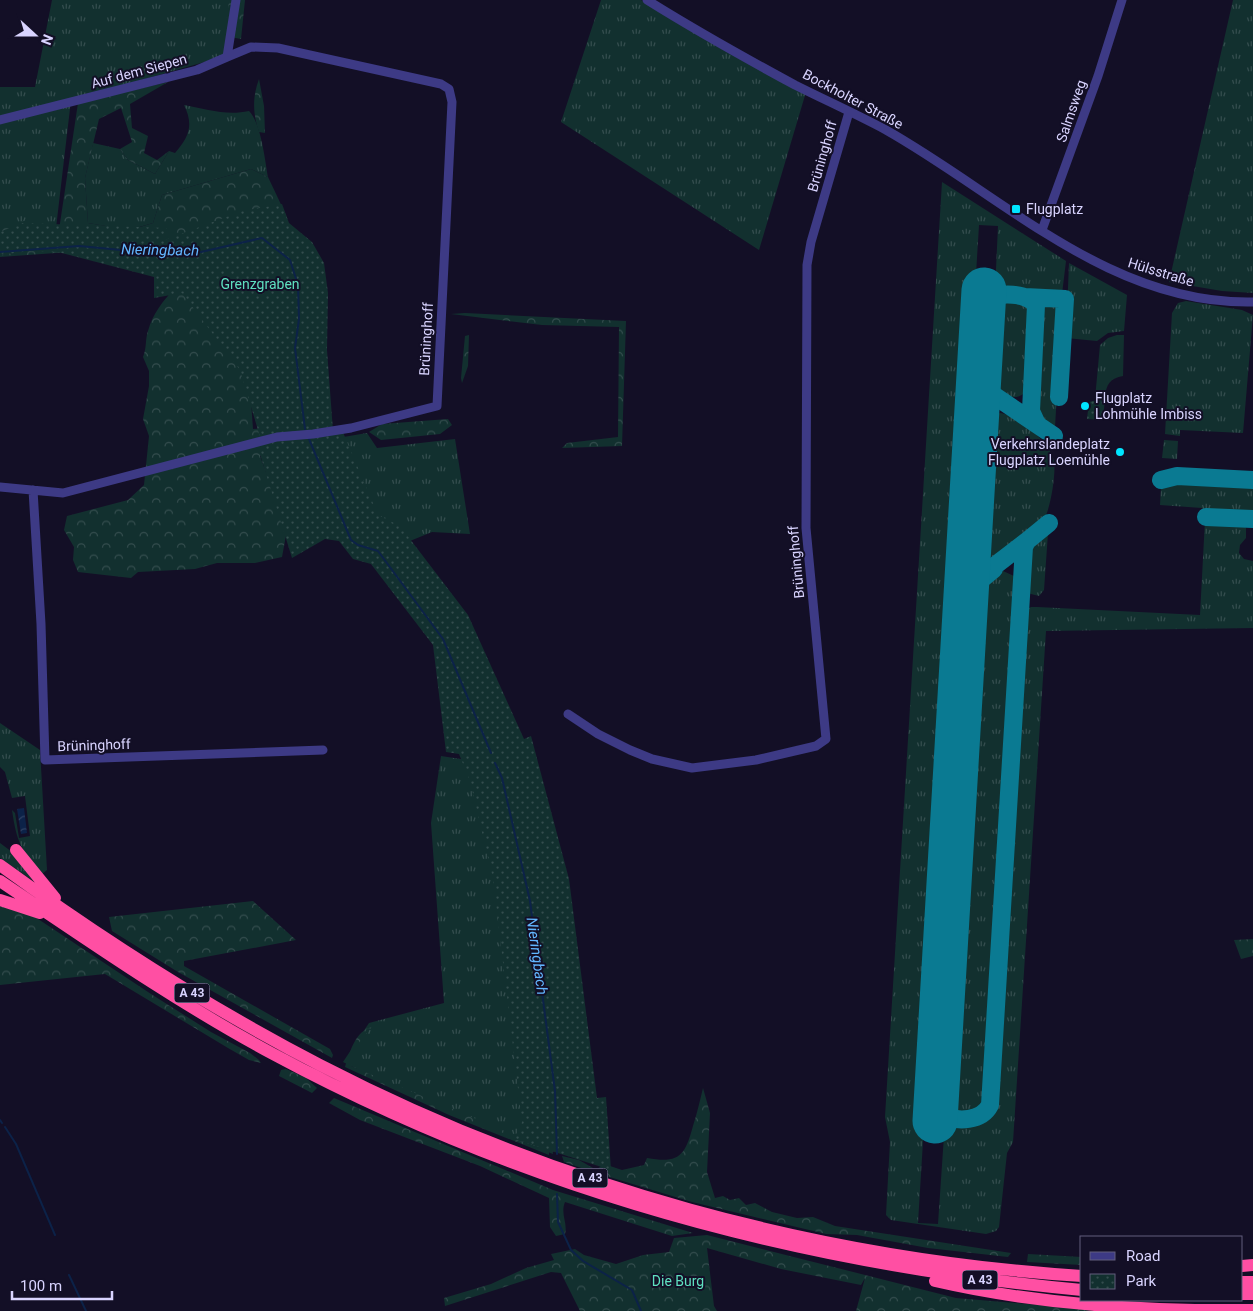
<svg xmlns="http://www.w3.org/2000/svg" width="1253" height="1311" font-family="Roboto,sans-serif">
<defs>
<pattern id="grass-tufts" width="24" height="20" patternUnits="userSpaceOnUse" patternTransform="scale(1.25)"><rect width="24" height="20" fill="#12302f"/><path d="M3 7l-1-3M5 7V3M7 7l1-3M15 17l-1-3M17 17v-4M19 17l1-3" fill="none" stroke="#344d4e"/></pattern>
<pattern id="forest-crowns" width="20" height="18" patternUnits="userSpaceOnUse" patternTransform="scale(1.25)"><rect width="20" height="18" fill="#12302f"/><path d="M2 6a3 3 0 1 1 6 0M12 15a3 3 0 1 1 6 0" fill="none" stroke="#344d4e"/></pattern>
<pattern id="park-dots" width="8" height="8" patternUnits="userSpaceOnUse" patternTransform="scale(1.25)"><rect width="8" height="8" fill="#12302f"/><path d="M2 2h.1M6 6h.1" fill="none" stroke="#344d4e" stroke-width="1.8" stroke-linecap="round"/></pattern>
<pattern id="water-waves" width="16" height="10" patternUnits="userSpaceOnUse" patternTransform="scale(1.25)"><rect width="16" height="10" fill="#0c2248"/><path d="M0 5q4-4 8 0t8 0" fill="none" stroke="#2f4163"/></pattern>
</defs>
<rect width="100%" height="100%" fill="#130f26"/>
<path fill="url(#grass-tufts)" d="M52 0H233L227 50 222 57 71 100 56 228 0 229V87H35Z
M601 0H641L706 39 806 92 759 250 561 122Z
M1233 0H1253V293L1222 291 1169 282Z
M184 105C206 109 226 116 249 111 261 123 265 160 268 177L251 169 162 195 153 223 129 230 88 223 85 178 93 143 120 149 128 160 155 174 169 151 175 153C189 137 194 125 184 105Z
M942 182 1066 261 1062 294 995 291 998 226 979 225 918 1223 938 1224 945 1121C964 1122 987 1126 994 1102L1025 611 1031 607H1037L1200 615 1205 520 1242 523 1246 528V538L1240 545 1239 553 1244 559 1253 561V628L1046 631 1013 1142 1007 1153 999 1227 996 1231 986 1234 891 1220 886 1215 890 1142 885 1117Z
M1069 263 1127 295 1124 331 1108 333 1097 341 1066 338Z
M1004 300 1027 303 1033 311 1034 316C1033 331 1033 380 1027 390 1022 397 1014 399 1006 395 1000 391 992 387 990 380L993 313 995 308Z
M1045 301 1059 302 1062 305 1055 427 1039 416 1035 409 1042 305Z
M1186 301 1242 310 1253 315 1243 433 1180 430V436L1165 434 1172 313 1178 303Z
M1117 335H1124L1123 376C1110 378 1106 385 1105 397L1095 399 1100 345 1108 338Z
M1001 413C1011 415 1019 422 1028 428 1038 435 1051 448 1054 461 1056 473 1051 506 1045 517 1036 533 993 574 979 549L987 425 995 414Z
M367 433 377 448 455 439 470 534 432 532 378 554 314 442Z
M1164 440 1178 441 1177 459 1162 458Z
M1173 482 1253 486V515L1206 513 1202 508 1160 505 1161 487Z
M1045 531 1048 533 1044 590 1039 596 1027 593 1025 589 1027 549Z
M1003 571 1014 576 1017 587 987 1097C984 1115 963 1121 950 1108L946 1096 977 592C979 583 994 572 1003 571Z
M0 723 40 750 47 870 41 875C21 848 17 844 12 810L15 813 19 838 30 836 25 796 12 798 5 772 0 767Z
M441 756 467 760 530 903 553 1154 415 1098 343 1062 369 1023 444 1003 431 823Z
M0 843 16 855 35 882 0 858Z"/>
<path fill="url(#forest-crowns)" d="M229 0H245L241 39 225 36Z
M259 79 264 106 265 133 259 132C253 114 252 98 259 79Z
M168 82 130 104 132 128 148 136 144 153 157 160 169 151 155 174 128 160 120 149 132 142 121 108 99 119 85 178 88 223 130 230 153 223 162 195 251 169 268 177 286 215 294 252 250 388 253 429 300 425 311 435 260 456 287 530 282 557 255 563H217L195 569 138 572 131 578 78 572 73 560 74 547 64 530 67 516 128 500 144 485 149 436 143 419 149 386V371L143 357C147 347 145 340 148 331 153 313 163 301 175 288L111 249 0 257V228L31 219 59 230 78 103Z
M465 313 626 321 622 446 562 448 567 443 618 437 619 327 542 325 451 314Z
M469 335 468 366 462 383 461 378 465 336Z
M448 419 452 425 440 434 381 440 369 432 382 424Z
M253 901 296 940 184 961V966L330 1049 333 1055 332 1058 178 972 112 931 109 917Z
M0 903 26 911 151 994 211 1032 250 1053 259 1060 261 1063 249 1060 228 1048 105 974 0 985Z
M1253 939V956L1241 959 1234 940Z
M372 1027 357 1045 351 1066 514 1135 515 1139 549 1151V1155L449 1115 345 1067C350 1052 355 1031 372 1027Z
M286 1069 306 1078 317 1088 312 1093 279 1076 281 1070Z
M703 1088 710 1113 707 1172 715 1198 723 1196 730 1200 739 1198 746 1205 755 1203 772 1212 797 1218 813 1217 835 1226 1011 1253 1008 1257 928 1248 857 1235 826 1234 692 1202 593 1172 604 1164 622 1170 644 1165 647 1158C680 1164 685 1155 693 1126 697 1113 700 1101 703 1088Z
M334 1098 553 1190 693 1233 672 1236 565 1202C560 1214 568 1223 565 1234L556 1236 550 1227 549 1198 480 1166 360 1120 329 1103Z
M562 1156 579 1160 593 1168 587 1170 564 1162Z
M707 1235 956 1298 1113 1311H856L865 1278 861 1285 781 1269 707 1248 714 1306 717 1311H580L561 1273 551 1272 445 1306 444 1298 491 1284 526 1268 554 1260 551 1254 575 1249 584 1255 616 1264 643 1255 669 1252 674 1238Z
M1028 1254 1082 1257V1265L1027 1262Z"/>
<path fill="url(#park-dots)" d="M282 204 289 223 312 242 324 263 328 293 327 350 333 431 342 430 378 515 400 526 468 615 524 739 531 736 569 879 597 1098 606 1097 611 1170 514 1139 522 1122 493 879 470 781 459 754 446 752 433 645 371 564 353 559 339 541 325 539 292 558 259 451 261 440 240 370 182 293 154 298V277L58 252 30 251 0 255V232L22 223 167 228 165 240 242 211Z
M1105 398 1103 420 1087 419 1089 402Z"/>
<path fill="url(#water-waves)" d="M24 808 27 833 21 834 17 809Z"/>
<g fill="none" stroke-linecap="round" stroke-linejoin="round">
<path stroke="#0c2248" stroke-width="2" d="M0 252 79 246 153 253 201 252 262 238 290 260 298 285 299 319 295 348 305 429
M309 439 351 540 358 545 378 551 443 639 491 753
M495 763 502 778 530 901 555 1091 557 1154
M0 1120 2 1123
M5 1127 16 1144 55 1235
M557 1194 558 1222 571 1250 583 1261 632 1290 641 1311
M69 1275 86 1311"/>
<path stroke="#0a7a92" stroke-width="18" d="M1025 297 1065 299 1059 397
M983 315 987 301C998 291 1028 293 1036 305L1031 411 1037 424
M980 377 986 390 1054 436
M977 417 979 409 986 401 1001 400
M1161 480 1177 476 1253 480
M1206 517 1253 519
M970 554C971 565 976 572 988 571L1027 541
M967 597 971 588 994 569
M936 1101 942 1114C957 1123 982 1121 990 1105L1024 547 1027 541 1049 523"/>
<path stroke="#0a7a92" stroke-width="45" d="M935 1121 984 290"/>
<path stroke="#3d3a85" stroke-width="9" d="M647 0C695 30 745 58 795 85 825 100 856 114 886 130 1003 196 1110 305 1253 302
M0 120 197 70 227 57 236 0
M1042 230 1098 76 1122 0
M0 487 63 493 277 437 313 434 351 428 437 406 452 102 449 89 441 84 278 48 251 47 227 57
M33 490 41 624 45 760 323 750
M568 714 598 734 630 750 652 759 692 768 756 760 816 746 826 739 806 528 807 265 811 242 849 112"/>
<path stroke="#ff4fa3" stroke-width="12" d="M16 850 55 898
M0 865C102 939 208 1007 320 1065 554 1186 818 1259 1082 1276
M0 881C89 941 178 1003 273 1054 526 1190 797 1264 1082 1290
M0 900 40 913
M1242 1266 1253 1265
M935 1281C1039 1305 1146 1311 1253 1310
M1242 1282H1253
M1242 1294H1253"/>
</g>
<g fill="#00e5ff" stroke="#130f26" stroke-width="2">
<rect x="1011" y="204" width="10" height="10" rx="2.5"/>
<circle cx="1085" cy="406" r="5"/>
<circle cx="1120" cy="452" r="5"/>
</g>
<g text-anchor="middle" stroke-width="4" stroke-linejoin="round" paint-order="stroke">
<g fill="#130f26" stroke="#9e99be" stroke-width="1">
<rect x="174.5" y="983.5" width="35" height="19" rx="4"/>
<rect x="572.5" y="1168.5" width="35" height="19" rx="4"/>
<rect x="962.5" y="1270.5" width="35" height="19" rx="4"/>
</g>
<g font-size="12" font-weight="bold" fill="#d9d4ff">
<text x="192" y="997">A 43</text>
<text x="590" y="1182">A 43</text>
<text x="980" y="1284">A 43</text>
</g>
<g font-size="14" fill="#d9d4ff" stroke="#130f26">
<text transform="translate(139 71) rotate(-15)" y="5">Auf dem Siepen</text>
<text transform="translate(853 99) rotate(28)" y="5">Bockholter Straße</text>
<text transform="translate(1071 111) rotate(-71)" y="5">Salmsweg</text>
<text transform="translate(822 156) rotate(-74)" y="5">Brüninghoff</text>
<text transform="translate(1161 272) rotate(17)" y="5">Hülsstraße</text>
<text transform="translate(426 339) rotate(-87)" y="5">Brüninghoff</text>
<text transform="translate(796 562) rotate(-95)" y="5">Brüninghoff</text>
<text transform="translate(94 745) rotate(-2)" y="5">Brüninghoff</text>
</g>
<g font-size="14" fill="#d9d4ff" stroke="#130f26" text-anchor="start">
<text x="1026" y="214">Flugplatz</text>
<text x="1095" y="403">Flugplatz<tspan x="1095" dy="16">Lohmühle Imbiss</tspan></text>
<text x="1110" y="449" text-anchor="end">Verkehrslandeplatz<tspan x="1110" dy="16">Flugplatz Loemühle</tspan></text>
</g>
<g font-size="14" fill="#5fe0c0" stroke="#130f26">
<text x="260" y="289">Grenzgraben</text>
<text x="678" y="1286">Die Burg</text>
</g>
<g font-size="15" font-style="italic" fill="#62b6ff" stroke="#130f26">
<text transform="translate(160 250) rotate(1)" y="5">Nieringbach</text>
<text transform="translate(537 956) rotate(82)" y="5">Nieringbach</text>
</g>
</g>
<rect x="1080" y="1236" width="162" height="65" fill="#130f26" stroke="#625e7d"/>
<rect x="1090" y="1252" width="25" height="8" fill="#3d3a85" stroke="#625e7d"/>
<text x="1126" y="1261" font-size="15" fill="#d9d4ff">Road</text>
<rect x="1090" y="1274" width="25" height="15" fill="url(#park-dots)" stroke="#625e7d"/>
<text x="1126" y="1286" font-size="15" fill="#d9d4ff">Park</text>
<g transform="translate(35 35) rotate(111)" stroke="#130f26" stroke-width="4" paint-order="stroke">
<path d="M0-4L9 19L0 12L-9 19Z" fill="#d9d4ff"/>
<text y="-8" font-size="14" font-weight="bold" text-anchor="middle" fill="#d9d4ff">N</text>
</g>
<path d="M12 1291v8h100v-8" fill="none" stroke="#d9d4ff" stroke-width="2.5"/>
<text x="20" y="1291" font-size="15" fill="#d9d4ff" stroke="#130f26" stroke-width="4" paint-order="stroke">100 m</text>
</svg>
